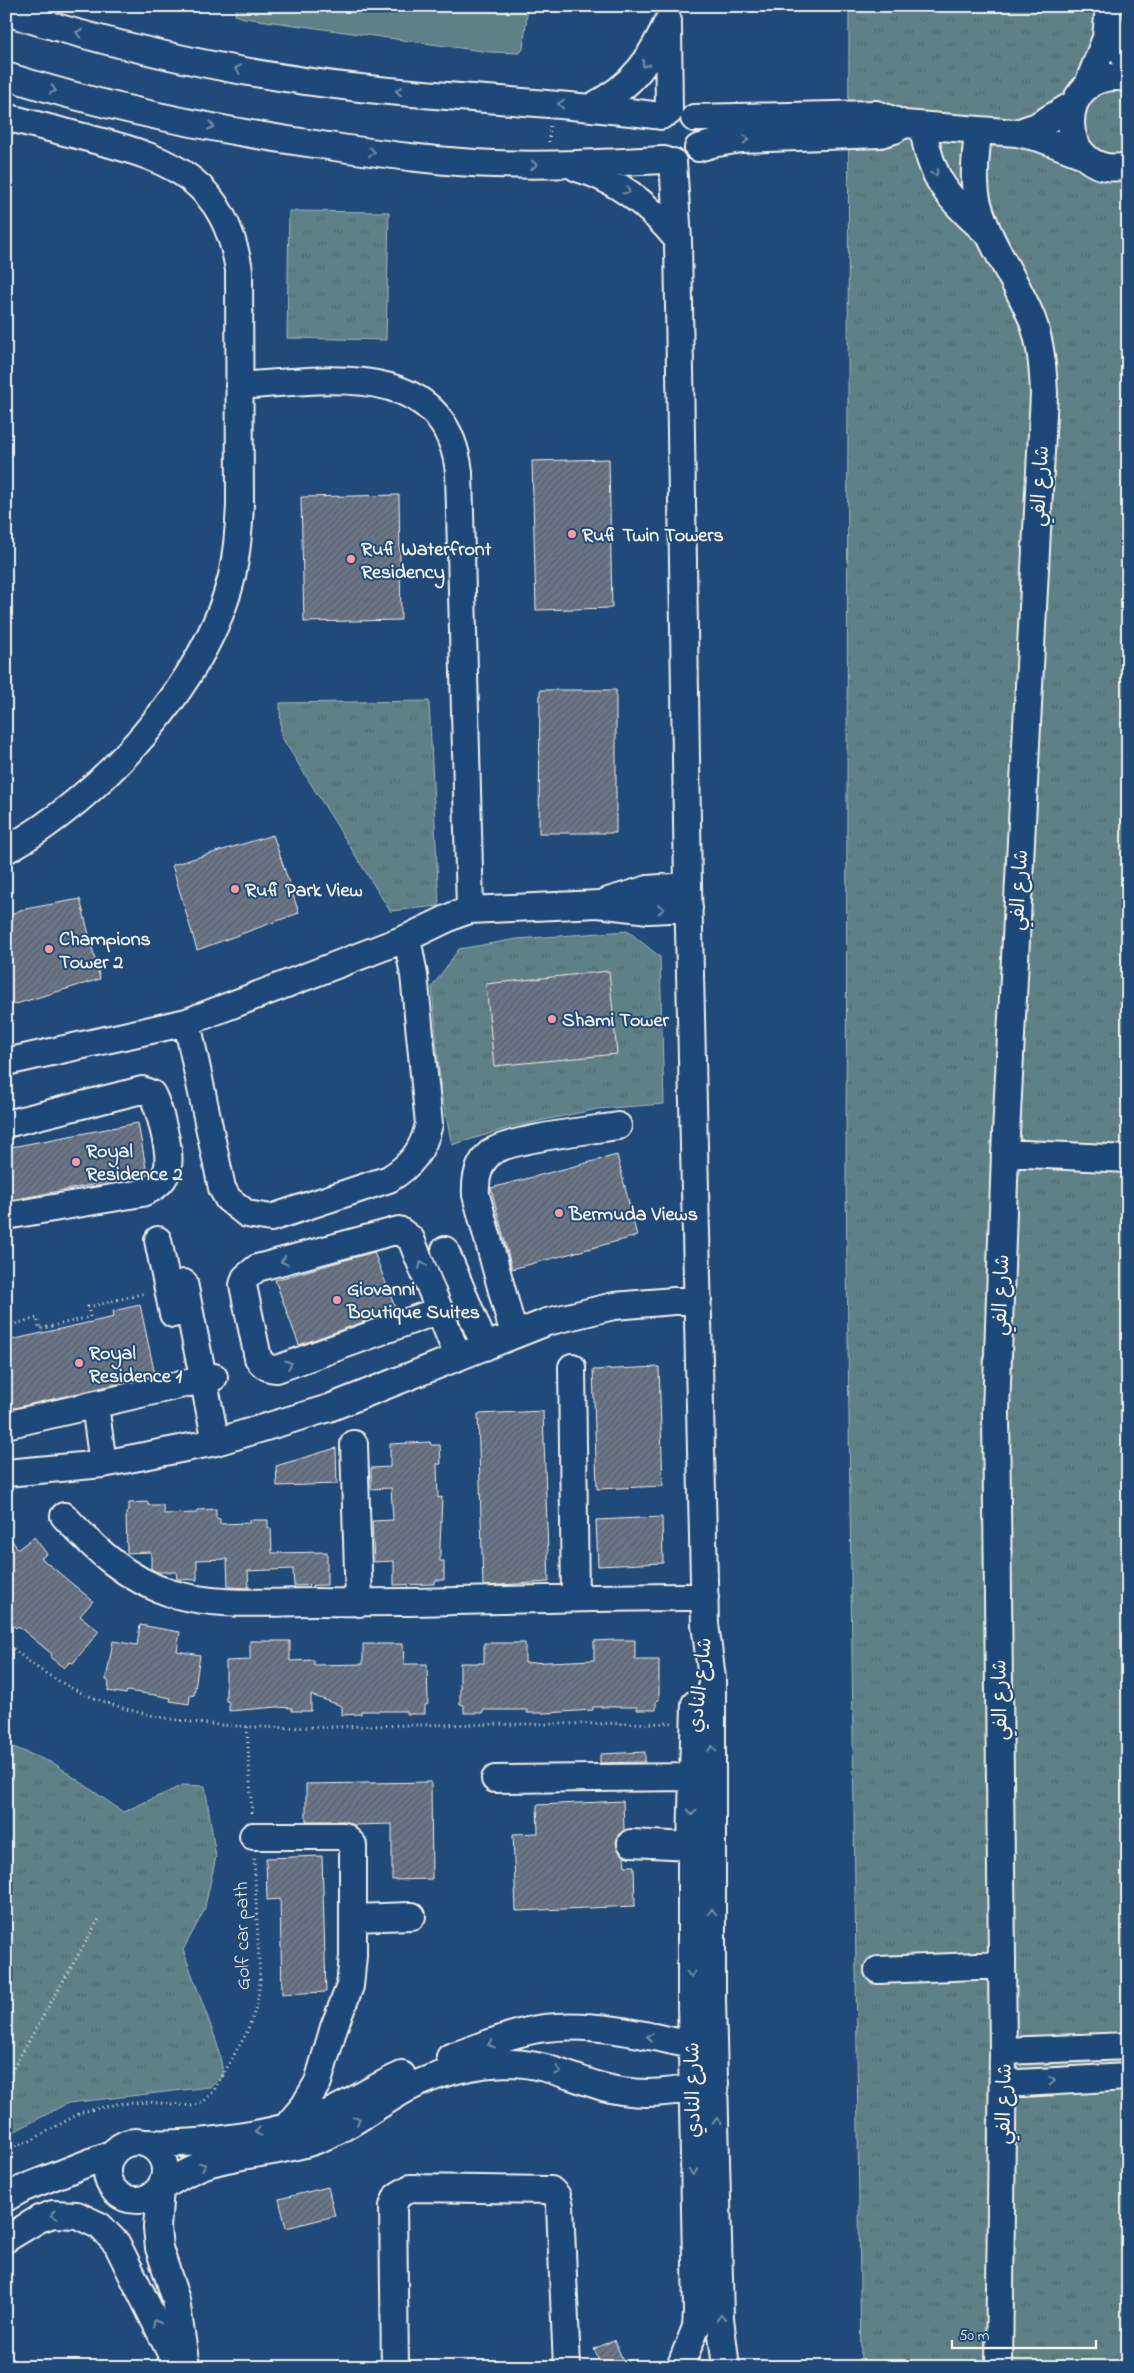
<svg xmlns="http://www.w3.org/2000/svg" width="1134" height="2373" font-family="'Indie Flower','Playpen Sans Arabic',sans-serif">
<defs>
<pattern id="grass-tufts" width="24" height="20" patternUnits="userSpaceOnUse" patternTransform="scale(1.25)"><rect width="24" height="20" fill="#5d8186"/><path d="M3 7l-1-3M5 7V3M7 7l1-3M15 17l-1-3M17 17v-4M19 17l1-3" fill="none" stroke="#556a6c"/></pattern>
<pattern id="building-hatch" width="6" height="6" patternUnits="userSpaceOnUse" patternTransform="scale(1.25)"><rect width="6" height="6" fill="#6a7688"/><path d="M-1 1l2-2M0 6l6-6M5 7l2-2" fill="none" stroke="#5b616a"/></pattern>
</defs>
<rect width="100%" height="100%" fill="#1f4a7a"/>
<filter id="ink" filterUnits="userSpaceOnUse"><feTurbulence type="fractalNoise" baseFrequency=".02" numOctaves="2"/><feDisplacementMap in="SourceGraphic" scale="10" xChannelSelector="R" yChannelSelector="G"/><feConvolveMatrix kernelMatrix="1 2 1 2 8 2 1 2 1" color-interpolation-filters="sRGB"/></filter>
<g filter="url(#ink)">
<path fill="url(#grass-tufts)" stroke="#a8b9b7" d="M849 6H1128V2367H861L846 1181Z
M289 211 389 212 386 340 287 338Z
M429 701 439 906 390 911 281 736 280 703Z
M628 931 660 957 664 1104 598 1109 515 1126 452 1145 441 1093 432 987 459 949 517 939Z
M6 1744 55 1764 123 1812 183 1785 205 1786 216 1857 204 1911 183 1950 217 2043 224 2076 210 2087 68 2103 6 2136Z"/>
<path fill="#5d8186" stroke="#a8b9b7" d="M236 6H528L523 49 520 53 489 52 244 18 235 15Z"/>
<path fill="url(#building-hatch)" stroke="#f4f1e8" d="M609 459 612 608 536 610 532 461Z
M399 495 401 620 304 622 301 497Z
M540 690H616V833H539Z
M273 835 299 913 197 950 172 865Z
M80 899 100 979 6 1007V918L20 910Z
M609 971 617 1054 494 1066 486 984Z
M138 1123 147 1173 145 1175 6 1201V1148Z
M617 1155 637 1236 512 1269 491 1188Z
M374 1252 396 1310 299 1345 275 1280Z
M140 1305 155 1375 6 1410V1341L114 1317 113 1311Z
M659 1367 663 1486 597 1489 593 1370Z
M543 1411 549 1582 483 1586 478 1414Z
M430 1442 431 1445H440L441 1464H437L438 1498 442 1497 440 1546V1561H444V1580H436L434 1584 394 1585V1561L374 1562 372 1521 393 1520 391 1488 371 1489V1468L390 1467V1444Z
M336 1448 337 1484 277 1486 276 1466Z
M148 1502V1505H163L164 1514 197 1513V1510L216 1509V1518L220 1519V1524L249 1523V1520H268V1528L271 1529 272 1553 327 1552V1585L294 1586 293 1569 248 1571 249 1588 228 1587 227 1559 197 1560V1580L177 1579 176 1572H158L151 1569V1552L127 1553 126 1513 129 1511V1503Z
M662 1517 663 1563 598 1566 596 1520Z
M6 1532 18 1549 34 1537 47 1554 41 1558 93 1601 80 1616 99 1631 73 1663 70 1662 64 1668 50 1657 52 1654 18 1626 16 1628 6 1620Z
M140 1625 180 1632 177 1651 200 1655 194 1695 190 1696 189 1704 170 1701 171 1698 155 1695 127 1691 126 1694 108 1691 109 1682 106 1680 113 1641 137 1645Z
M614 1640H635V1660H659V1700L656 1701V1710H637V1707H593V1710L546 1713H527V1710H483V1713H464V1705L460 1704V1663H484V1643H525V1663L594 1660V1641Z
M250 1641H290V1661L314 1660V1665L363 1664V1644H403L404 1664H427L428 1704 425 1705V1714H406V1711H361V1714L342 1715V1706L311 1695V1711H292V1708L277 1707 229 1711V1702L226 1701V1661L250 1660Z
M645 1752V1762L600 1763V1754Z
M431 1782 432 1879 392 1880V1824L354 1825 344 1821H306V1784Z
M623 1801 624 1830 618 1835 616 1843 618 1850 624 1856 625 1866H634L635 1906 516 1911 513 1834 538 1833 537 1805Z
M322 1856 326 1992 282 1994 280 1899 267 1900 266 1858Z
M328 2187 335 2216 286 2228 279 2199Z
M614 2340 626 2367H602L594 2349Z"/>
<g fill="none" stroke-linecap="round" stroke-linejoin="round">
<g stroke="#f4f1e8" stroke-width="30">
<path id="minor" d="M6 12C121 48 241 75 360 88 461 99 561 102 661 116
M1109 21 1128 65
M668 25 669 112
M6 76C111 109 220 131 328 146 383 154 439 162 494 164 551 166 607 163 664 160
M1128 78C1050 65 1054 182 1128 166
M1087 87 1106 38 1109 6
M593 106C634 85 649 61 668 21
M6 117C36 125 66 132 95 140 174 160 225 182 239 270L240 504C239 529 237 552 232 576 207 682 100 799 6 850
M694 118 876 114 904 124 1017 133 1040 138 1084 155
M923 126C930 180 948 197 987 233
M978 131C976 155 972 180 978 204 989 245 1016 279 1032 319 1041 343 1043 368 1044 394L1005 1153 996 1412 1003 2051 999 2367
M1017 133 1037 126 1074 104
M698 148 712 144 741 139 880 134 894 130 904 124
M673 162 678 240 688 886 705 1624 712 1678V2000L720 2318 726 2367
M577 168C619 180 651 207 678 240
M239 386C322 381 445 356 459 472L470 910
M608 901 648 889 688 886
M187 1022 222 1188 228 1199 247 1214 271 1218 389 1179C412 1165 423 1150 429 1124L414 975 407 938
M6 1062 187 1022 407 938 455 915 470 910 598 904 649 910 689 908
M6 1124 142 1090 152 1094C158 1106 161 1118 164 1131 171 1160 174 1181 142 1193L6 1216
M1005 1153 1128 1159
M158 1240 173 1314
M445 1250 485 1347
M184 1283 216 1442
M440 1310 277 1369C268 1369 263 1366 258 1358L243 1285 245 1278 257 1268 399 1230 411 1239 458 1357
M514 1335 476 1195C475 1179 478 1164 490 1153 507 1139 592 1130 618 1126
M572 1367 575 1598
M95 1405 103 1464
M6 1425 214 1377
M354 1444 359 1603
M6 1473 103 1464 216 1442 329 1408 547 1322 614 1306 698 1299
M64 1516C95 1549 126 1579 170 1593 216 1607 268 1602 316 1602 446 1604 575 1596 705 1597
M495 1779 693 1777
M253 1836H344L353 1845V1956L350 1986 334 2027 318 2082 304 2106 286 2127
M631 1843 691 1846
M353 1918 412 1916
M878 1970 1002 1965
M1003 2051 1128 2046
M450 2057C481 2047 513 2032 545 2028 597 2021 658 2038 709 2049
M1003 2084 1128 2077
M107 2171a29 29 0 1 1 58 0a29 29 0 1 1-58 0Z
M145 2143C198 2146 281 2134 330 2112 354 2101 377 2086 402 2075
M6 2198 24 2188 111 2154
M6 2239 39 2219 53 2214 77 2215 100 2226 117 2244 177 2366
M186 2367 176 2300 159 2248 157 2228 160 2189C178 2177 196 2166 218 2161 250 2153 282 2152 314 2141 348 2129 375 2106 406 2089 438 2073 476 2063 512 2063 545 2064 572 2078 603 2087 641 2098 678 2092 715 2083
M395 2367 393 2206 397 2196 410 2188 551 2190 557 2196 560 2206 567 2367
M680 2367 696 2327 697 2313 691 2001V1846L695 1704"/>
</g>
<path stroke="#f4f1e8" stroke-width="3" stroke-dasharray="1 4" stroke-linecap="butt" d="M549 142 550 126
M6 1326 37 1318 40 1329 90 1317 88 1307 146 1293
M6 1642C114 1745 276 1727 412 1725 499 1724 586 1724 673 1723
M247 1727 252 1814
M6 2081 100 1917
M6 2149 30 2141 82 2112 117 2104 149 2102 193 2106 204 2101 213 2092 246 2034 257 2005 260 1982 254 1857"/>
<use href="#minor" stroke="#1f4a7a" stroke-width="26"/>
</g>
<defs><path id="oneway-chevron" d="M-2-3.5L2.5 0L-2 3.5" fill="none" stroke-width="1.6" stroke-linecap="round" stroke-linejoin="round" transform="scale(1.25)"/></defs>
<g stroke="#748da6">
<use href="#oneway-chevron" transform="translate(79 33) rotate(-165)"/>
<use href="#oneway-chevron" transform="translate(645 64) rotate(126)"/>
<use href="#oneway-chevron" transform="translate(238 69) rotate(-169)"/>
<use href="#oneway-chevron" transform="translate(53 90) rotate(15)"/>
<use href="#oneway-chevron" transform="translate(399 91) rotate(-175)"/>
<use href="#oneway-chevron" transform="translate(561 104) rotate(-177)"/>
<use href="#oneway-chevron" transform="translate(211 126) rotate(11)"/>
<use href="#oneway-chevron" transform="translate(746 139) rotate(-3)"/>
<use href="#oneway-chevron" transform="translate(372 152) rotate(6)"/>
<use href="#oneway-chevron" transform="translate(534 165) rotate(1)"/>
<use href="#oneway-chevron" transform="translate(935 173) rotate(64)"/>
<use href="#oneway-chevron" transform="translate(627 191) rotate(34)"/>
<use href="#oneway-chevron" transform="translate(661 909) rotate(-3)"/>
<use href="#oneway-chevron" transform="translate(284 1261) rotate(164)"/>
<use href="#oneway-chevron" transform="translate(422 1265) rotate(-112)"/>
<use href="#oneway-chevron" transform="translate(289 1364) rotate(-20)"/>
<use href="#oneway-chevron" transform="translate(712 1749) rotate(-90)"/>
<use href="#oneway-chevron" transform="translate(692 1812) rotate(91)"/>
<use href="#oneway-chevron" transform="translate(712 1912) rotate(-90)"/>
<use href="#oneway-chevron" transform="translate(691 1974) rotate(90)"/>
<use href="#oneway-chevron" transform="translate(650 2037) rotate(-169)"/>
<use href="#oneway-chevron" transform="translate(491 2044) rotate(160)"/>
<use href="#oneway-chevron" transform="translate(558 2071) rotate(15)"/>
<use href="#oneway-chevron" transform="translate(1052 2081) rotate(-3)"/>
<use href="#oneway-chevron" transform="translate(357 2120) rotate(-29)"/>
<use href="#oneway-chevron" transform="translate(717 2121) rotate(-92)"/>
<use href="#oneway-chevron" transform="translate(258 2132) rotate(170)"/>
<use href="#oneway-chevron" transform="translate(203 2166) rotate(-20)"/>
<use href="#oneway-chevron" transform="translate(693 2172) rotate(88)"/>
<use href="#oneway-chevron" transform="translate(54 2215) rotate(169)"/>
<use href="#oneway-chevron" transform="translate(721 2318) rotate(-92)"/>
<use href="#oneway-chevron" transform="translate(156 2323) rotate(-117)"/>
</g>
</g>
<g fill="#ff9aa2" stroke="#1f4a7a" stroke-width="2">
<circle cx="572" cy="534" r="5"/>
<circle cx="351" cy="559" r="5"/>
<circle cx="235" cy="889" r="5"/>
<circle cx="49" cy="949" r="5"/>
<circle cx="552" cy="1019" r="5"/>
<circle cx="76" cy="1162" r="5"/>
<circle cx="559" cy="1213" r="5"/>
<circle cx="337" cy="1300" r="5"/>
<circle cx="79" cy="1363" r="5"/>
</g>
<g text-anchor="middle" stroke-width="4" stroke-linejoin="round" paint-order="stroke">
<g font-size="20" fill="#f4f1e8" stroke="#1f4a7a">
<text transform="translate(1039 486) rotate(-87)" y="7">شارع الفي</text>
<text transform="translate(1018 890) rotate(-87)" y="7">شارع الفي</text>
<text transform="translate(1000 1295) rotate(-88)" y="7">شارع الفي</text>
<text transform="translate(699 1685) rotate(-84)" y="7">شارع النادي</text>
<text transform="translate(999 1700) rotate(-91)" y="7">شارع الفي</text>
<text transform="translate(241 1936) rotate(-91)" y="7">Golf car path</text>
<text transform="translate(692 2090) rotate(-91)" y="7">شارع النادي</text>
<text transform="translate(1003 2104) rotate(-89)" y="7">شارع الفي</text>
</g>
<g font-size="20" font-weight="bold" fill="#f4f1e8" stroke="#1f4a7a" text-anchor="start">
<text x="582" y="541">Rufi Twin Towers</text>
<text x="361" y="555">Rufi Waterfront<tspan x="361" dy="23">Residency</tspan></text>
<text x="245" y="896">Rufi Park View</text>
<text x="59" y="945">Champions<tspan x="59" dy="23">Tower 2</tspan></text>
<text x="562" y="1026">Shami Tower</text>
<text x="86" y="1157">Royal<tspan x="86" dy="23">Residence 2</tspan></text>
<text x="569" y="1220">Bermuda Views</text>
<text x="347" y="1295">Giovanni<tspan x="347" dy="23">Boutique Suites</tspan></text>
<text x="89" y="1359">Royal<tspan x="89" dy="23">Residence 1</tspan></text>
</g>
</g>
<rect width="1134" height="2373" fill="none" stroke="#1f4a7a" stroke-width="25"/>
<rect x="12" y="12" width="1109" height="2348" fill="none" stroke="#f4f1e8" stroke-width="2" filter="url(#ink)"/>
<path d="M952 2340v8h144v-8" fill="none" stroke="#f4f1e8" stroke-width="2.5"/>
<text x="959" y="2340" font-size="15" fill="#f4f1e8" stroke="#1f4a7a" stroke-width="4" paint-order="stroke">50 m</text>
</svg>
